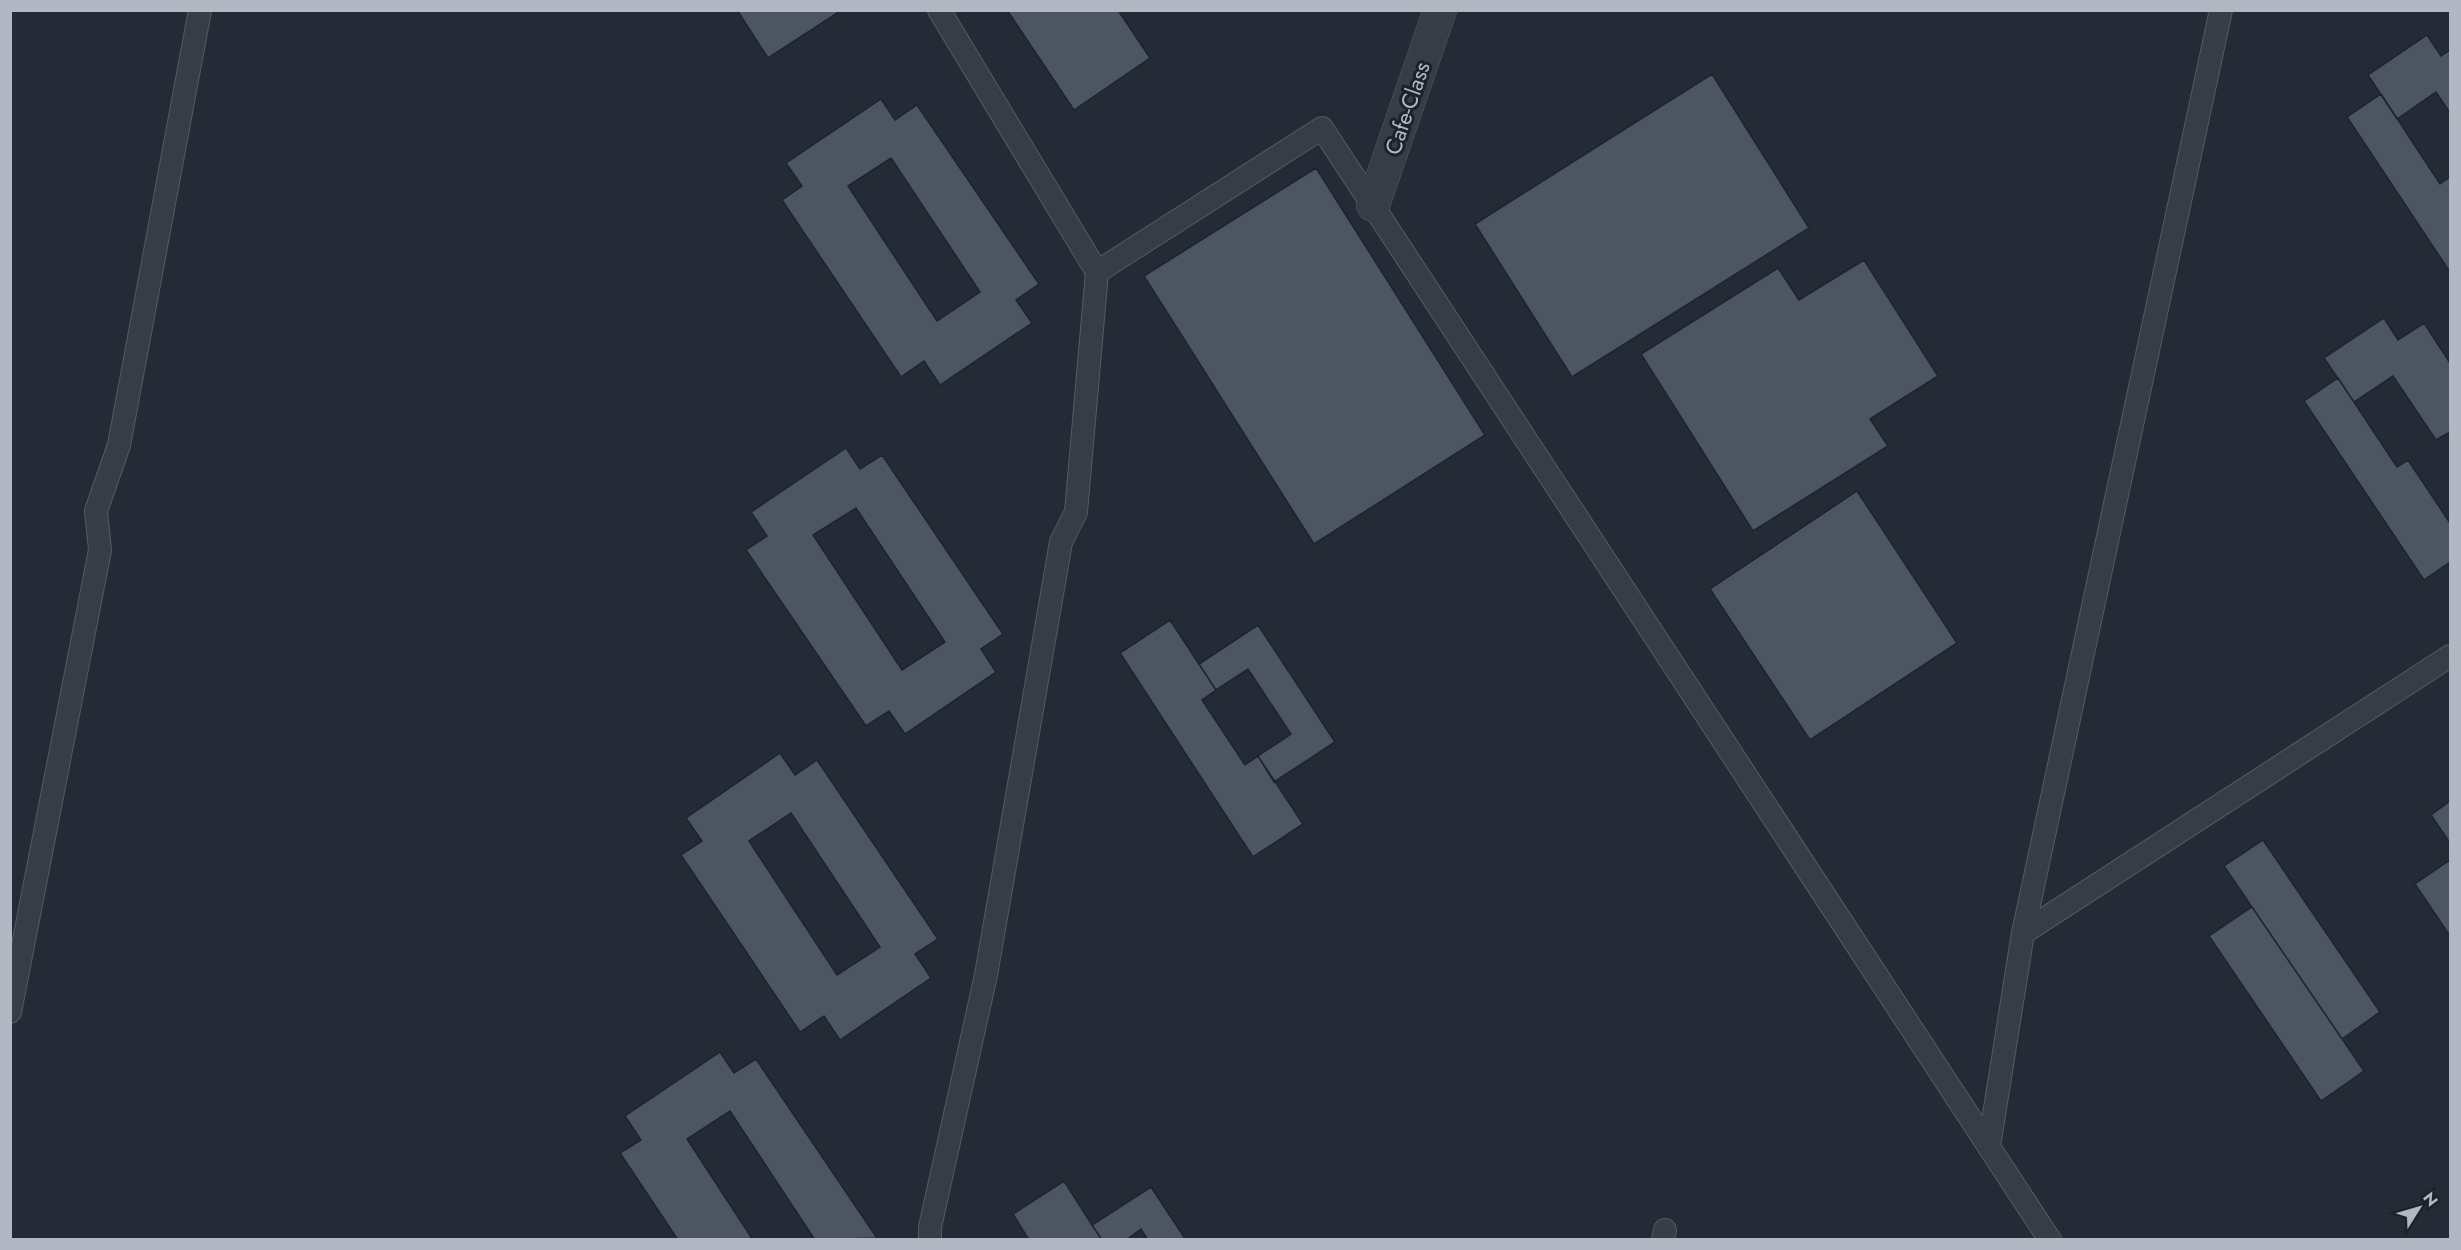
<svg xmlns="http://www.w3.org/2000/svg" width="2461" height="1250" font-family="Jost,sans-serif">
<rect width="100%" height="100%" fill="#242b36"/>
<path fill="#4c5562" stroke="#1e242e" stroke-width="1.5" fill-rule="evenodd" d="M737 10H842L768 58Z
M1007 10H1118L1150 58 1074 110Z
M2427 35 2441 56 2450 50V113L2436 92 2397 119 2368 75Z
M1712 74 1809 228 1572 377 1475 224Z
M2381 94 2440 184 2450 177V272L2347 117Z
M881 99 895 120 917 105 1039 284 1016 300 1032 323 940 385 924 361 901 377 782 200 802 186 786 163ZM891 158 980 292 937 321 848 186Z
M1316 168 1485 435 1314 544 1144 276Z
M1864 260 1938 376 1870 419 1888 446 1753 531 1641 354 1778 268 1799 300Z
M2384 318 2398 340 2424 323 2450 363V432L2436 440 2393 376 2354 402 2324 358Z
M2338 378 2397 467 2408 460 2450 523V562L2424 580 2304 401Z
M846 448 860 469 882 455 1003 634 981 649 996 672 905 734 889 711 866 726 746 550 767 536 751 512ZM856 508 945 642 902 670 813 535Z
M1857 491 1957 643 1810 740 1710 589Z
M1170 620 1216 690 1202 700 1245 765 1258 756 1303 824 1253 857 1120 653Z
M1258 625 1335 742 1274 782 1258 756 1291 734 1248 669 1216 690 1199 664Z
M780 753 795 775 817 760 938 939 915 954 931 978 840 1040 824 1016 800 1032 681 855 702 841 686 818ZM791 813 880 947 837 975 749 841Z
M2450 801V843L2431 815Z
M2263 840 2380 1012 2342 1039 2224 866Z
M2450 860V936L2415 884Z
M2252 907 2364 1071 2321 1101 2209 936Z
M720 1052 734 1073 756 1059 877 1238 815 1240 730 1111 687 1139 753 1240H678L620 1153 641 1140 625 1116Z
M1064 1181 1092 1225 1102 1240H1029L1013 1214Z
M1151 1187 1186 1240H1148L1141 1229 1126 1240H1102L1092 1225Z"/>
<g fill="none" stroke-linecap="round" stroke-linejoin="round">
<g stroke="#555b65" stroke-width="24">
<path id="lane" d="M939 10 1097 272 1322 128 2050 1240
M2023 933 2450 656
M10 1012 100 550 96 511 119 445 200 10
M1989 1146 2023 933 2221 10
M930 1240V1227L986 975 1061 542 1076 512 1097 272
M1663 1240 1665 1230"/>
</g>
<g stroke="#555b65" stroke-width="34">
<path id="street" d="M1373 205 1440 10"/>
</g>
<use href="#lane" stroke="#373d47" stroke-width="22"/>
<use href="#street" stroke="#373d47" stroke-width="33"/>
</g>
<g text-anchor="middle" stroke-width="6" stroke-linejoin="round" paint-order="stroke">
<g font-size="22" fill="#b2b8c3" stroke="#1c222c">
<text transform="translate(1407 108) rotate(-71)" y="8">Cafe-Class</text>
</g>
</g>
<rect width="2461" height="1250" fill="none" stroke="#b2b8c3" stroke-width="24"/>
<g transform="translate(2419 1208) rotate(53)" stroke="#1c222c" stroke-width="4.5" paint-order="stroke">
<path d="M0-4.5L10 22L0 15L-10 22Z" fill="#b2b8c3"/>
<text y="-9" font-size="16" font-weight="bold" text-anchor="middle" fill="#b2b8c3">N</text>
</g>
</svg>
